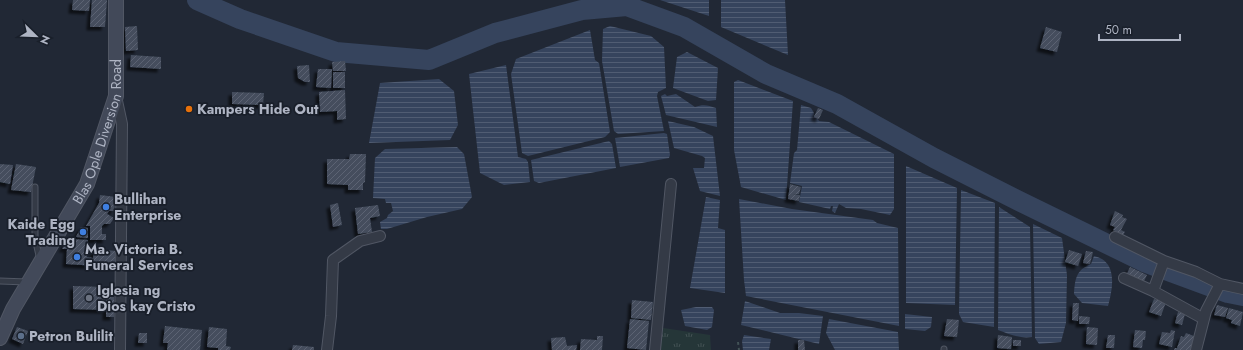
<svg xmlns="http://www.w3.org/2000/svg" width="1243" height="350" font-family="Jost,sans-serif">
<defs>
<pattern id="grass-tufts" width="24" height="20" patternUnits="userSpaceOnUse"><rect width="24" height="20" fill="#253638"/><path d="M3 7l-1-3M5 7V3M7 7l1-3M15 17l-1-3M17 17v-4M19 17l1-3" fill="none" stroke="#425153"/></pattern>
<pattern id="water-rules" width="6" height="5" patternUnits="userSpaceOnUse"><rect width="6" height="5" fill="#36445d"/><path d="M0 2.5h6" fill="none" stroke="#515d73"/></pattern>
<pattern id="building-hatch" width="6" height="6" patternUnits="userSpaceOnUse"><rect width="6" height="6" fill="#444d5d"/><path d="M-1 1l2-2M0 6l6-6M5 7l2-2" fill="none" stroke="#5c6473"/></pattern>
<filter id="shadow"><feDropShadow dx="-3.5" dy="3.5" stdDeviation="1" flood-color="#0009"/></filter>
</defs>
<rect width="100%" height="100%" fill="#212835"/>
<path fill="url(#grass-tufts)" d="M663 328 710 335 711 350H660Z"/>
<path fill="url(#water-rules)" d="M660 0H709V16Z
M721 0H785L788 55 721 27Z
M610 26 651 36 664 47 666 88 658 92 657 96 664 131 618 134 614 131 602 61 603 29Z
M590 30 595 60 599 63 610 132 605 137 528 156 522 153 511 74 516 59Z
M687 52 718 68 716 100 708 101 673 88 677 57Z
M506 65 518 157 526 159 528 162 530 182 504 185 480 173 469 74Z
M439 79 454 91 458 125 450 140 369 143 380 83Z
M738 80 793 101 786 200 741 187 734 150V82Z
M665 94 667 96 676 94 695 107C703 104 708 105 716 108L717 127 666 115 661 96Z
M801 105 811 108 819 121 829 122 894 154V209L890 215 861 209 846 208 839 204 835 213 832 211 833 206H831L830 209 799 202 802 186 790 183 794 153 797 150Z
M668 121 694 127 713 136 720 196 700 191 693 168H704L705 158 702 156 674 148Z
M664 133 667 134 670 155 669 158 620 167 615 138Z
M609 141 612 144 616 168 539 183 534 181 531 160Z
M457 147 464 154 472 197 462 209 427 217 387 229H381L380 222 387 218 388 215 393 211 391 203H386L385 199 373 198 375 158 385 149Z
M906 166 957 188 955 305 906 303Z
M961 190 995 203 994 327 963 322 959 314Z
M706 197 720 200 718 228 725 230V293L690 288Z
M739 199 792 209 873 220 877 223 898 228 899 326 746 296 744 280Z
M999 207 1030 227 1032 337C1020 339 1009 334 998 330Z
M1033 224 1062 238 1067 275 1066 323 1061 342 1039 344 1035 338Z
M1094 256C1118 261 1113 288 1108 306L1082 303 1074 294C1075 279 1076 270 1091 264Z
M745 301 780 313H799L823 316 819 344 741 325Z
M696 307H712L714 310 712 327 707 330 685 326 681 310Z
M905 314 932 317 931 327 925 331 905 329Z
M829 319 898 332 899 350H835L826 333Z
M744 335 771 339 769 350H743L742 341Z"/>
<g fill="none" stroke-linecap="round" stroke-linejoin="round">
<path stroke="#36445d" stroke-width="20" d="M197 0 240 19 336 52 429 60 495 33 582 10 627 6 684 27 766 74 837 104 934 158 1019 201 1144 262 1228 293 1243 296"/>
</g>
<path fill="url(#building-hatch)" filter="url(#shadow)" d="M73 0H90L89 11 72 10Z
M92 0H107L105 27H90Z
M137 26 138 50 126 51 125 27Z
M1046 27 1062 32 1057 52 1040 48Z
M131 55 161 57V69L130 67Z
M345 61 346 71H333L332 62Z
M309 65 310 82H305L298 78 297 66Z
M318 69H332L331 88 316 87Z
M333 72H345V88H333Z
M345 90 346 119 337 120V111L320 112 319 92Z
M232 92 264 93 263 105 232 104Z
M818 108 823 110 819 119 814 117Z
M350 154H366L365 182 363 183V190H348V185L327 184V159H349Z
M0 164 13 165 10 184 0 182Z
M16 164 36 167 31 192 11 190Z
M790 184 801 187 799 194H793L800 195 799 201 788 199Z
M100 195 116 197 114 211H109L107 214 114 218 110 224H104L102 226V234H106V240H90V226H86L99 203Z
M338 203 342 225 333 227 330 205Z
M378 205 380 216 370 218 372 232 358 234 355 208Z
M1115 211 1123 215 1122 217 1127 219 1121 230 1125 232 1123 235 1113 230 1115 227 1110 225Z
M81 227 88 228V238L76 237Z
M68 239 88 240 87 257 93 258 94 249 116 251 114 267 66 264 67 249H62Z
M1069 250 1082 254 1078 266 1065 262Z
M1086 251 1093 252 1090 264 1083 263Z
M1130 267 1147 275 1142 285 1125 278Z
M73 286 106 287 105 310 73 309Z
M106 297H114V317H106Z
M1154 299 1166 302 1161 316 1149 312Z
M632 300 653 302 651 320 631 318Z
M1073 303H1079L1078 321 1072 320Z
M1217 305 1228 308 1225 317 1214 315Z
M1229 308 1243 312 1240 326 1231 323 1232 320 1226 318Z
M1178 312 1185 314 1182 325 1175 323Z
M1079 316 1090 317 1089 324H1079Z
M630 319 649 321 646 350 627 348Z
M947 319 959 320 957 337 944 336Z
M165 326 202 330 200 350H167L168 343H163Z
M17 327 28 331 23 344 12 339Z
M209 327 227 329 226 346 231 347 230 350H218V348L207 347Z
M1087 327 1098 328 1097 345 1086 344Z
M1135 330 1146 331 1145 340H1143L1142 348 1133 347Z
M1171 330 1175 331 1172 347 1159 344 1162 332 1170 333Z
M139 333H147V343H138Z
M1186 333 1199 338 1193 342 1190 350H1174L1175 348H1177L1181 336 1184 337Z
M998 335 1012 337 1011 349 997 348Z
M1108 335H1115L1114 348H1106Z
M597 336H603L602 350H580L581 339 597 340Z
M565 337 567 346 577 345 576 350H552L551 338Z
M798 340H804L805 350H798Z
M1013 340H1021V346H1013Z
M293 345 314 347V350H292Z"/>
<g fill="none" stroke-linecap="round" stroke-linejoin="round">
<g stroke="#515764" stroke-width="7">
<path id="lane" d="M35 187V238L40 260
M0 281 27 282
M944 349V350"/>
</g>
<g stroke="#515764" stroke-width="12">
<path id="street" d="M116 96 122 124 120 350
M1115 237 1164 261 1196 272 1220 284 1243 289
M1124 278 1153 291 1204 319
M1153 291 1164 261
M327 350 331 316 333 260 360 241 380 236
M655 350 671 184
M1196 350 1206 311 1220 284"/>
</g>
<g stroke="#515764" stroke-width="16">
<g id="secondary">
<path id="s1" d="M0 338 13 309 87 184 116 96V0"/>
</g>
</g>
<path stroke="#425256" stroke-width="2" stroke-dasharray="3 3" stroke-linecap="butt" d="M738 342 739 350"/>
<use href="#lane" stroke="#343a46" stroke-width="5"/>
<use href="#street" stroke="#343a46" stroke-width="10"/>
<use href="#secondary" stroke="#424959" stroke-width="14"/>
</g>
<circle fill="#e8710a" stroke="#191f2a" stroke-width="1.5" cx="189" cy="109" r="4"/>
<g fill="#3f7fe0" stroke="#191f2a" stroke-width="1.5">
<circle cx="106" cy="207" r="4"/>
<circle cx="83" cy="232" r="4"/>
<circle cx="77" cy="257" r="4"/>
</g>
<circle fill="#6b7280" stroke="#191f2a" stroke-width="1.5" cx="89" cy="298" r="4"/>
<circle fill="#5c6f8a" stroke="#191f2a" stroke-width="1.5" cx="21" cy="336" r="4"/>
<g text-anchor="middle" stroke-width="3.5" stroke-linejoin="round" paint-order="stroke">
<g font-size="14" font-weight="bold" fill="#aeb4c3" stroke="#191f2a" text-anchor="start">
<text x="197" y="114">Kampers Hide Out</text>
<text x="114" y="204">Bullihan<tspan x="114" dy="16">Enterprise</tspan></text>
<text x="75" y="229" text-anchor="end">Kaide Egg<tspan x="75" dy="16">Trading</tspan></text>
<text x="85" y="254">Ma. Victoria B.<tspan x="85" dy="16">Funeral Services</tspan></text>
<text x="97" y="295">Iglesia ng<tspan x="97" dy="16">Dios kay Cristo</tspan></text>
<text x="29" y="341">Petron Bulilit</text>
</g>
<g font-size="14" fill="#aeb4c3" stroke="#191f2a">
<text dy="5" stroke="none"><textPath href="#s1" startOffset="231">Blas Ople Diversion Road</textPath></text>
</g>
</g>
<g transform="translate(36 36) rotate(113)" stroke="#191f2a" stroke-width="3" paint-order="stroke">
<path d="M0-3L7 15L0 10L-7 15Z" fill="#aeb4c3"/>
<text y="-6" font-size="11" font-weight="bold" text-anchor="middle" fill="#aeb4c3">N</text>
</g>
<path d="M1099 34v6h81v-6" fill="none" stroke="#aeb4c3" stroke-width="2"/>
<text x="1105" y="34" font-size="12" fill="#aeb4c3" stroke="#191f2a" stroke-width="3" paint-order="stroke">50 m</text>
</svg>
